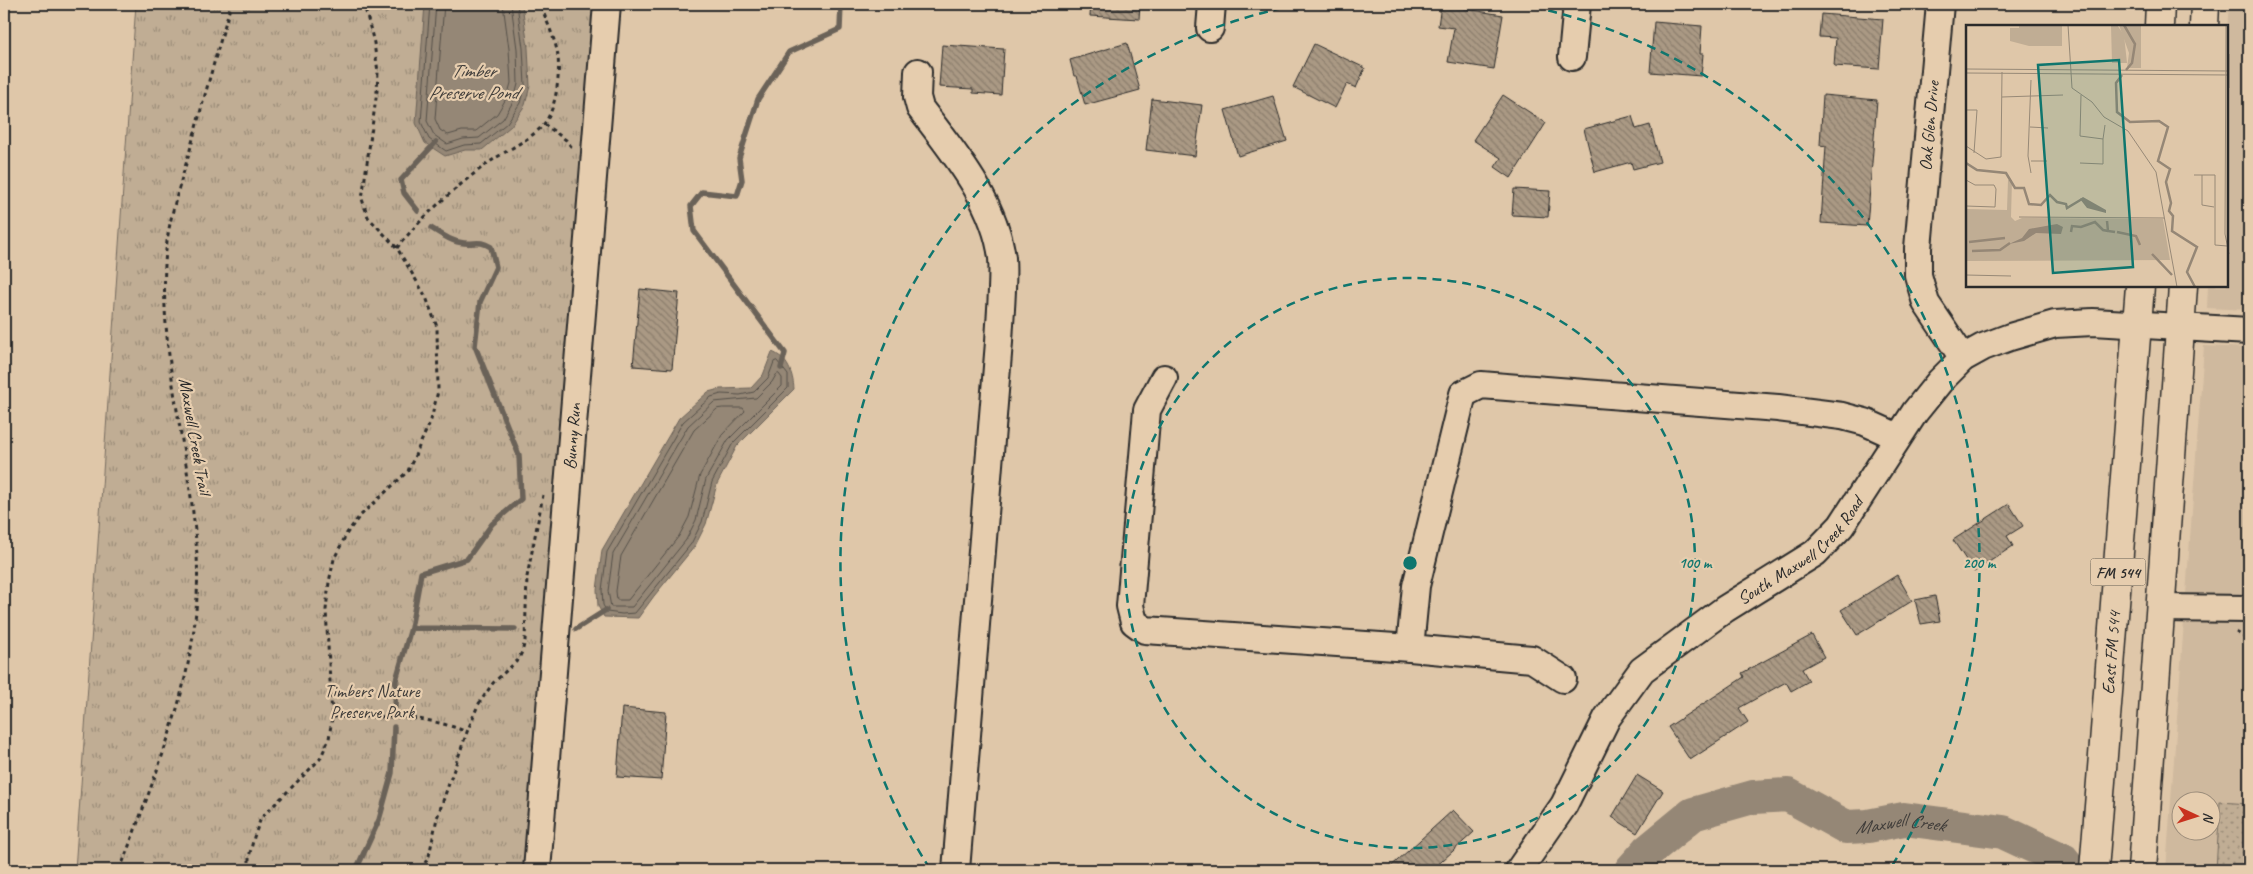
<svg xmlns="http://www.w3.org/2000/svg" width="2253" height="874" font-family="Caveat,sans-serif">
<defs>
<pattern id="grass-dots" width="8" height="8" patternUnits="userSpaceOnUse" patternTransform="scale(1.25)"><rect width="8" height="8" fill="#c0ad94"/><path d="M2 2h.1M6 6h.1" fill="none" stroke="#9c8d79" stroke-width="1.8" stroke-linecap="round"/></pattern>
<pattern id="park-tufts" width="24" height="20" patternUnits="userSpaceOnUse" patternTransform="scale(1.25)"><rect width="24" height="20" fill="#c0ad94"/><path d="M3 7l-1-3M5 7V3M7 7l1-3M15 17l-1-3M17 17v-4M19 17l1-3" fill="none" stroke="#9c8d79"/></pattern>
<pattern id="building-back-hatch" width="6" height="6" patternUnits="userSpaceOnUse" patternTransform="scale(1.25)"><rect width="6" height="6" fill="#aa9984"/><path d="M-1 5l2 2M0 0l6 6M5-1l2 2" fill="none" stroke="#8b7d6c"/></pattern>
</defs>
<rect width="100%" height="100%" fill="#dfc7a9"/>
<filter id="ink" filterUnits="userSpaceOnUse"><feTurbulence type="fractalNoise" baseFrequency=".02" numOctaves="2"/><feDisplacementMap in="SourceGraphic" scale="10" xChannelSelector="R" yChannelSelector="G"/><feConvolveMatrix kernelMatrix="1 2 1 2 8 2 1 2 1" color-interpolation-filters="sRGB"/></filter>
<g filter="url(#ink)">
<path fill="#cfb99e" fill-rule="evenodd" d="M2229 4H2249V310L2207 308 2208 286H2227V30Z
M2204 346 2249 348V870H2166ZM2180 802H2210V832H2180Z"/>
<path fill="url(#grass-dots)" stroke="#766c60" d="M2220 802 2249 804V870H2216Z"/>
<path fill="url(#park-tufts)" stroke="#766c60" d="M136 4H594L527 870H75Z"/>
<path fill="#958776" stroke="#6b6258" d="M425 4H522L528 48 530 86 525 105 511 126 482 150H465L445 156 425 143 416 123Z
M772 352C788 358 793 374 794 389L737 446 717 484 706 524 695 546 654 596 638 618 604 617 598 606 597 590 602 550 679 418 708 392 720 389 751 388 763 375Z"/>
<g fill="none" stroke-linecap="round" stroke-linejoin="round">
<path stroke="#555049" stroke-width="1" d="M430 4 421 122 429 139 446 151 464 145 481 144 507 123 520 103 525 85 523 48 517 4
M436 4 427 121 434 135 447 144 463 139 479 138 503 119 514 100 518 84 517 49 511 4
M444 4 435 119 440 130 448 135 462 131H476L497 114 507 97 511 83 509 49 503 4
M777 361 788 375V388L733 443 712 482 702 522 691 544 635 613 622 614 607 612 603 605 602 590 607 552 683 422 711 397 721 394 740 395 754 392 768 378 774 362Z
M779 374 782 378V386L728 440 706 479 696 520 686 540 632 607H611L608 591 613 554 688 426 714 402 756 398 772 382 776 375Z
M723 408H743L745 411 722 435 700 475 689 517 679 536 628 600H617L616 591 621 556 694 430 717 409Z"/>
<path stroke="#6b6258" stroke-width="5.5" d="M418 211 404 193 401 180 436 142
M781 368 785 353 694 231 691 206 702 192 737 196 742 180 739 158 758 99 789 52 840 29 841 4
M411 628 421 573 467 559 492 524 521 499 519 455 475 346 480 302 496 267 491 247C479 240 477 244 464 243 452 242 441 234 431 228
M576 629 606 610
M395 707 396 680 411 628 515 629
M356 870 379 820 392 773 394 727"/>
<path stroke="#958776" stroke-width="34" id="s1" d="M1631 870 1648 851 1693 814 1753 797 1788 795 1846 827 1868 826 1904 819 2003 832 2063 860 2071 870"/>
</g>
<path fill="url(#building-back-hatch)" stroke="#2b2b2b" d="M1091 4H1140L1139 19 1090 16Z
M1441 5 1503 15 1494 69 1448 62 1454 28 1438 26Z
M1821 14 1883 19 1879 69 1834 66 1836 38 1819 37Z
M1654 22 1702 26 1700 54H1703L1701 76 1650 72Z
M1127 43 1140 90 1085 105 1077 76H1074L1070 60Z
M1314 44 1365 68 1356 88 1347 84 1335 108 1293 87Z
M942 45 1004 49 1001 95 973 93V89L939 87Z
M1503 95 1546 123 1511 178 1495 167 1501 158 1473 140Z
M1823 95 1877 100 1867 226 1821 223 1826 146 1820 145Z
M1273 96 1287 141 1238 156 1225 110Z
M1152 99 1202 105 1195 156 1146 150Z
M1632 116 1636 129 1650 125 1660 162 1633 169 1631 162 1595 172 1584 129Z
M1514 189 1550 191 1548 217 1512 215Z
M640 289 679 293 672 369 633 366Z
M2009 504 2023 526 2007 536 2013 546 1974 572 1953 540Z
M1897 575 1912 601 1857 635 1841 610Z
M1935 596 1940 621 1921 624 1915 600Z
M1812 635 1824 657 1802 669 1809 681 1791 691 1786 682 1739 708 1748 722 1690 760 1668 727 1744 677 1742 673Z
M622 708 666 712 661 780 617 777Z
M1637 775 1663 791 1637 833 1612 817Z
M1453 810 1474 832 1432 870H1387Z"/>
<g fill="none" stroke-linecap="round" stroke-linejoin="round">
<g stroke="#2b2b2b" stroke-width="30">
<g id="minor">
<path d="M1940 4 1918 248V275L1926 303 1963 358"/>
<path d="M1210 28 1212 4"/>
<path d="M1572 57 1577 4"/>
<path d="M918 72 917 97 920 108C953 152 995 201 1002 258 1004 281 1000 317 999 342L956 870"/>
<path d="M1164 378 1147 410 1130 606 1134 622 1145 630 1410 648"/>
<path d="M2161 608 2249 609"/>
<path d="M1563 679 1532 659 1410 648 1416 586 1463 394 1481 385 1778 408 1842 416 1865 422 1898 437"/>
<path id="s2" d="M537 870 607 4"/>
<path id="s3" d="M1519 870 1564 805 1607 718 1642 670 1725 609 1815 553 1841 526 1915 412 1940 381 1963 358 1983 347 2010 337 2055 324 2093 322 2249 331"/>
</g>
</g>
<g stroke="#2b2b2b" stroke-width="31">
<g id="major">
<path d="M2159 26 2160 4"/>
<path d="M2204 26 2205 4"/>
<path id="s4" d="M2094 870 2140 286"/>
<path d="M2142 870 2183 286"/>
</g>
</g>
<path stroke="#2b2b2b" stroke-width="3" stroke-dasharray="4 4" stroke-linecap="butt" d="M544 124 566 140 573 149
M2246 203H2249
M397 248C421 217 459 184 491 161 507 150 533 138 544 124 557 108 561 69 557 50 553 35 546 19 540 4
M2236 632 2249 640
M332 717C381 717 421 713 467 732
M120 870C157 769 203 667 197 556 191 453 157 354 166 250 169 217 181 182 190 150 203 101 217 52 231 4
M249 870V857L254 837 261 818 320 759 329 739 332 717 326 610 329 582 334 559 347 533 359 517 408 471 431 420 438 391 437 327 426 297 397 248 368 217 362 199 377 91 378 72 374 43 364 4
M421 870 429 856 437 818 467 732 478 705 493 683 518 660 522 652 525 641 527 577 543 495"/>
<use href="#minor" stroke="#e6cdae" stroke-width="26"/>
<use href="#major" stroke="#e6cdae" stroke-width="28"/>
</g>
</g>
<g fill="none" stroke="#0f766e" stroke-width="2.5" stroke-dasharray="9 6">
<circle cx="1410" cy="563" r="285"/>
<path d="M930 869A569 569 0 0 1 1301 4M1519 4A569 569 0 0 1 1890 869"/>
</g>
<g text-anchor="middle" stroke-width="4.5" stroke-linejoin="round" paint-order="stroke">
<rect fill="#e6cdae" stroke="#635c52" stroke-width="1" x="2090.5" y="558.5" width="55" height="27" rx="4"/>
<g font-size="16" font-weight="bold" fill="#2b2b2b">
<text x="2118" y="578">FM 544</text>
</g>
<g font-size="18" fill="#2b2b2b" stroke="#e6cdae">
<text transform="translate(1929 126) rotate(-85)" y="6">Oak Glen Drive</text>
<text transform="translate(195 436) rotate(80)" y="6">Maxwell Creek Trail</text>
<text dy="6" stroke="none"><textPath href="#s2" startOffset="435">Bunny Run</textPath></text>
<text dy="6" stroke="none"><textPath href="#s3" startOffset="435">South Maxwell Creek Road</textPath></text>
<text dy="6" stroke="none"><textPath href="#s4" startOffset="218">East FM 544</textPath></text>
</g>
<g font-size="18" fill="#413e3b" stroke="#e6cdae">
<text x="372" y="697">Timbers Nature<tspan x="372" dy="21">Preserve Park</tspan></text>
</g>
<g font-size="19" font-style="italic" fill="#403d3a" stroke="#e6cdae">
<text x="473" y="77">Timber<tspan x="473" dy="22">Preserve Pond</tspan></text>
<text dy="7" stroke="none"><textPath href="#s1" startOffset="302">Maxwell Creek</textPath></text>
</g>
</g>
<g transform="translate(1966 25)">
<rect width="262" height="262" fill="#dfc7a9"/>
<path d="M53 0H96V21H63L44 16V3H53ZM145 0H151L158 10 161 38H146Z" fill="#c0ad94"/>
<path d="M153 0H175V43H161L163 28Z" fill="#c0ad94"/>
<path d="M42 155H46L45 192 49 196 56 193 197 194 204 235 0 236V184L41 185Z" fill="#c0ad94"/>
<path d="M117 172 140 185V188L121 183 114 174ZM91 199 97 202 95 209 70 208 58 216 43 219 56 213 63 204Z" fill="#958776"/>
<path fill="none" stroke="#958776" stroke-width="2.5" d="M158 0 169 19 166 38 160 45M156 50 150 58 151 87 164 97 193 96 202 102 192 136 204 144 200 157 205 178 203 186 207 191 206 206 231 222 221 247 229 262M0 138 11 145 40 148 49 163H58L63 179 75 180 84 170 91 177 100 179 101 183 116 174M141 196 142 206 149 207M105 207 106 201 115 202 129 197 137 205 142 206M151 207 170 211 174 220M3 217 39 213M6 226 34 225 44 218M186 229 206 250"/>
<path fill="none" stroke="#978977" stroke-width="1" d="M102 0 106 63 126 77 138 92 162 106 190 147 211 262M260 0 259 209 263 229M263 29V63M0 44 263 46M0 48 263 50M65 55 62 131 65 148M115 70 114 111 137 114 139 100M36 72 97 70M0 85H11L8 128M64 102 82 103M0 121 20 134 35 132 36 47M65 136H81M114 138 137 139V114M228 150H249V220L261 221M236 150V180L248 182M0 155 9 160H28L30 164 29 182 0 181M53 192 198 193M0 250 45 251"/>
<path fill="#0f766e" fill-opacity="0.15" stroke="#0f766e" stroke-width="2.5" d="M153 35 167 242 87 248 72 40Z"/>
<rect width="262" height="262" fill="none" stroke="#2b2b2b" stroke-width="2.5"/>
</g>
<circle cx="1410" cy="563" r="8" fill="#0f766e" stroke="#e6cdae" stroke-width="2.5"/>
<g font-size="15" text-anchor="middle" font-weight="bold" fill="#0f766e" stroke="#e6cdae" stroke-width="4.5" stroke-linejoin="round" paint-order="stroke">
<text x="1695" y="568">100 m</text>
<text x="1979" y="568">200 m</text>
</g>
<rect width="2253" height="874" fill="none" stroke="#e6cdae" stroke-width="20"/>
<rect x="10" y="10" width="2233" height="854" fill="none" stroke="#2b2b2b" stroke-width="2" filter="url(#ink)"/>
<g transform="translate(2196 816) rotate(94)"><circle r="24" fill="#e6cdae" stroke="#9b8c7a"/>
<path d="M0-4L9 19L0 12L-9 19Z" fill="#c8321e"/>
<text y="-8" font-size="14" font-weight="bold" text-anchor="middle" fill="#2b2b2b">N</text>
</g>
</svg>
